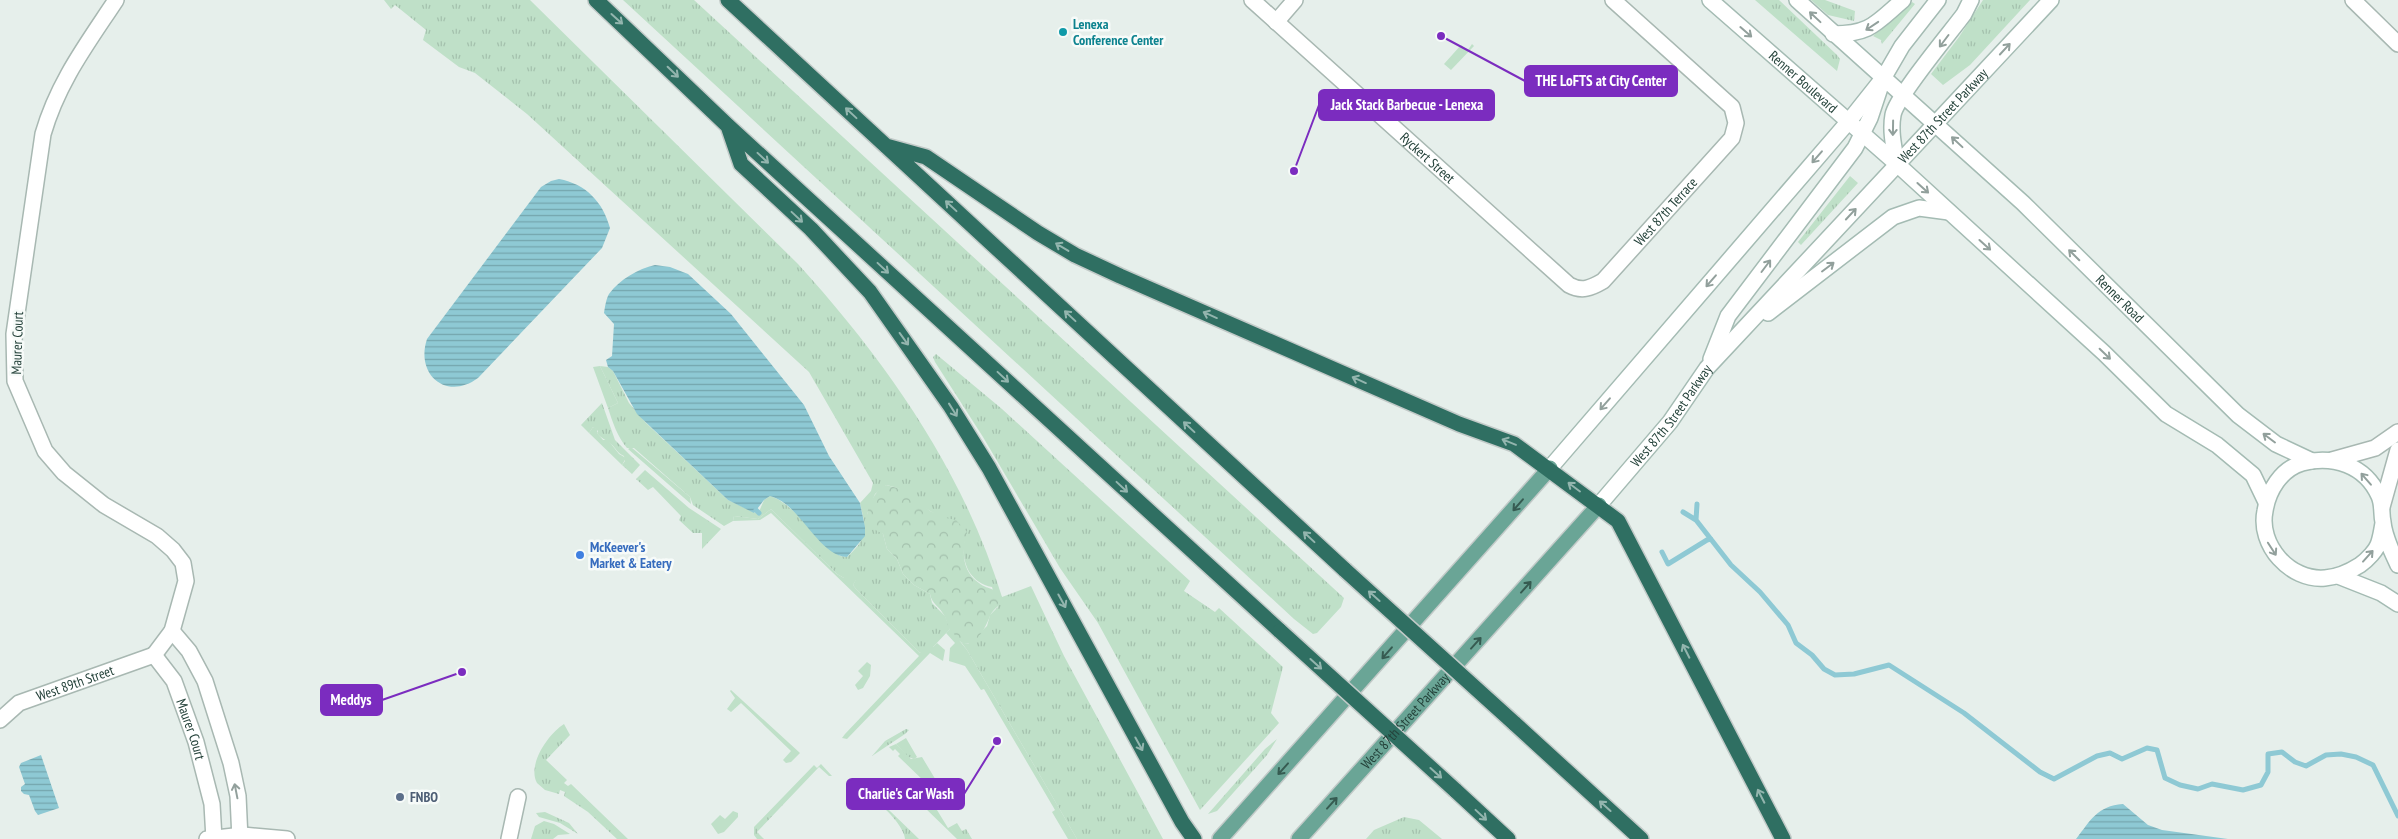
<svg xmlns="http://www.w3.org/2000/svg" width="2398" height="839" font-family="'PT Sans Narrow',sans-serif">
<defs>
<pattern id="grass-tufts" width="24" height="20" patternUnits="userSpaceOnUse" patternTransform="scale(1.25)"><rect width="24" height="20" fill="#bfe0c8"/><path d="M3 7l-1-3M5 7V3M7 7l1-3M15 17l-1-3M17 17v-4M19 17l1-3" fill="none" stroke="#a4c1ad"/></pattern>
<pattern id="forest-crowns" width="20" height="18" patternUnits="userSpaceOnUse" patternTransform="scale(1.25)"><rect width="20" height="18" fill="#bfe0c8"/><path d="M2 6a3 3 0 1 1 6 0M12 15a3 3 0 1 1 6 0" fill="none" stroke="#a4c1ad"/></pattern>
<pattern id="water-rules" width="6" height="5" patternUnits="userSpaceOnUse" patternTransform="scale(1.25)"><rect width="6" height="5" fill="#8ec9d4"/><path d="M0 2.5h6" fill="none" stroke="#74a5ad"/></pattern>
</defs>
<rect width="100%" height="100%" fill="#e6efeb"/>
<path fill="url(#grass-tufts)" d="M384 0H530L798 264C886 361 963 470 1002 597L1031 586 1064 656 1163 839H1077L967 650 961 642 968 644 987 626 990 615 998 607 992 587C965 581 960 556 966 532 953 522 943 519 930 511 911 499 911 490 886 485L875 494 867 514 883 534 887 549 897 559 903 574 914 585 930 594 932 603 945 616 950 629 933 647 920 653 856 589 853 585 856 579 844 578 837 574 771 509 758 519 734 516 733 521 724 526 693 505 690 497 634 448H627C617 436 613 423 608 408L618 403 600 366 608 367 613 371 629 403 646 423 728 500 758 514 764 500 770 496C790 501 821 541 840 556L847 557C869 537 866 529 860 503L871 491 873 483 809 372 527 114 475 73 459 67 423 40 426 30 395 5 391 9Z
M623 0H694L1344 598 1341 607 1317 633 1313 634 1294 619Z
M1755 0H1779L1837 55 1840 59 1837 71Z
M1811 0H1825L1855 11 1854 21 1828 15Z
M1983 0H2030L1970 65 1943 85 1931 74 1959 37Z
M1912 2 1915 4 1882 44 1881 40 1873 36Z
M1850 176 1858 183 1801 245 1798 242Z
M936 354 1002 409 1190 581 1184 591 1215 612 1219 608 1283 667 1271 713 1279 723 1200 810 1098 623 1060 568 983 437 935 362 933 357Z
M602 403 615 440 640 465 632 474 622 465 625 461 624 456C617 453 616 448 611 444 606 439 601 439 597 433L598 431 593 427 589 433 581 425Z
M645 470 689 508 721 529 702 549V533H693L679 520 681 516 653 487 648 490 636 479Z
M564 724 570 735 546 760 567 780 564 783 568 786 571 784 628 839H617L588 812 564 796 565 792 560 790 559 794 545 790 537 783C527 765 548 734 564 724Z
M906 729 909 730 905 734 872 756 885 741Z
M906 738 917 757 914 759 908 757 896 744Z
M1277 739 1267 755 1217 811 1208 814 1265 749Z
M821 764 832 776H829L819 767 757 832 764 839H757L754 835V827L814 765 817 768Z
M862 784 919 839H905C905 829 884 804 873 801 865 799 859 801 851 796Z
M926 792 948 828 957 823 962 831 966 829 972 839H957L923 806 921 799Z
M545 812 569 823 578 834 560 823 539 817 536 813Z
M1404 817 1419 820 1442 839H1366L1374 830Z
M544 821 554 824 570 834 558 835 553 839H531L535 826Z"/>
<path fill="url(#forest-crowns)" d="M886 485 905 490 930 511 946 518 956 520 967 532C962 550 961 571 979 583 988 590 992 586 1002 597 1002 606 993 608 990 616 982 636 968 659 950 630 947 625 947 620 944 615 939 606 932 604 930 594L914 585 903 574 897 559 887 549 883 534 868 526C863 513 874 490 886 485Z"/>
<path fill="#bfe0c8" d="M1472 44 1474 46 1451 70 1444 64 1461 45 1468 50Z
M600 366 618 403 608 408 593 367Z
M593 427 597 429V433L603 440H608L619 454 626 458 622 465 589 433Z
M631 447 690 497 691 504 628 449Z
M771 509 837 574 844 578H857L853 585 856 589 920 653 928 646 933 647 937 643 945 650 943 661 930 653 847 739 842 738 845 734 919 656 771 513 760 520 733 521 734 516 758 519Z
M950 629 967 650 1077 839H1068L1052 812 1055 810 984 689 981 690 965 666 949 661 950 648 955 643 946 633Z
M867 662 871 665 870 676 863 688 858 690 855 685 863 676 858 671Z
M731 690 800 753 791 762 786 763 783 760 791 751 741 703 731 712 727 709 735 698 730 691Z
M896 744 911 759 922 757 940 787 928 794 926 792 930 787 898 756 900 754 895 749 893 751 889 747Z
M733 811 738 813V817L724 832 718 834 711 824 720 815 725 819Z"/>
<path fill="url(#water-rules)" d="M559 179C586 184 603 202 610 228L602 248 478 378C447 401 415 375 427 339L541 187 551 181Z
M655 265 670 267 688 274 731 314 804 405 829 456 860 503 865 527V536L847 557C817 555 801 504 770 496L764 500 754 513 728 500 637 414 613 371 608 367 606 360 612 356 614 324 604 313C605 307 606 299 609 294 620 279 638 269 655 265Z
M41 755 59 808 38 815 35 811 29 795 24 794 21 791V787L25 784 19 767 21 763Z
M2123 804 2148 825 2162 830 2228 839H2076C2091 820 2097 806 2123 804Z"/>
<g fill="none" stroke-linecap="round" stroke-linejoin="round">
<path stroke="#8ec9d4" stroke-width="5" d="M756 510 759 513
M1683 512 1696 520 1731 565 1760 592 1788 625 1796 643 1812 655 1824 669 1835 675 1854 674 1889 665 1964 713 2040 772 2054 779 2097 756 2110 753 2122 759 2147 748 2157 750 2165 778 2180 785 2198 789 2212 784 2243 790 2261 785 2268 772V754L2282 752 2295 762 2306 766 2326 755 2341 754 2356 757 2373 765 2398 816
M1696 520 1697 504
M1662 552 1668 564 1707 540 1711 539"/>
<g stroke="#a8b8b2" stroke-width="18">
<g id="minor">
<path d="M116 0C87 44 58 82 43 134L14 334 15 381 45 451 64 473 104 505 157 536 173 550 183 563 186 581 172 631 154 655"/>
<path id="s1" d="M1252 0 1569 285C1582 292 1591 288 1603 281L1732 138 1736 123 1732 107 1613 0"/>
<path d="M2353 0 2398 44"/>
<path d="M1276 22 1295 0"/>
<path d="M2332 460 2375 448 2398 432"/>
<path d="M2382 507 2398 450"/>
<path d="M172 631 189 651 205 681 231 763 238 796 240 839"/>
<path id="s2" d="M154 655 174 681 196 742 212 804 214 839"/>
<path id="s3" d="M0 720 19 703 154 655"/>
<path d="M509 839 518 797"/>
</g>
</g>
<g stroke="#a8b8b2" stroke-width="18">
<path id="tertiary" d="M207 839 243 835 287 839"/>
</g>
<g stroke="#a4bbb3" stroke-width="18">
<g id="secondary">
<path id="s4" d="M1710 0 1897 164 2104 353 2166 414 2217 445 2253 475 2266 502"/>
<path id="s5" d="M1797 0 2023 203 2238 415 2276 444 2312 461"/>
<path d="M1833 34C1871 34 1876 23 1903 0"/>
<path d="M1897 164C1894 148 1890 131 1893 115 1896 97 1950 33 1964 14L1971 0"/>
<path d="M1768 313 1893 217 1919 208 1949 212"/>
<path d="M1711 359 1728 316 1855 148 1870 118 1880 88"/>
<path d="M1550 468 1849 121 1884 77 1902 46 1938 0"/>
<path id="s6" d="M1599 505 1670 422 1707 368 2051 0"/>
<path d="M2383 523C2382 529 2381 536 2379 542 2377 550 2367 560 2360 565 2349 572 2338 577 2325 578 2290 581 2258 545 2265 511 2268 491 2281 469 2302 463 2333 455 2365 465 2379 496 2383 505 2381 513 2383 522 2384 536 2392 552 2398 565"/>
<path d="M2338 576 2381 593 2398 604"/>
</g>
</g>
<g stroke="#c2cac8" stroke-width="18">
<g id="primary">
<path d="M1220 839 1550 468"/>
<path id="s7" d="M1299 839 1599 505"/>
</g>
</g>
<g stroke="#c2cac8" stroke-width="18">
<path id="motorway" d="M596 0 727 125 1280 631
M728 0 1345 570
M728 126 741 164 811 229 870 292 951 407 989 468 1182 822 1194 839
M886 146 926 157 1038 233 1075 255 1120 276 1459 424 1514 444 1618 521 1783 839
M1514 723 1641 839
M1455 790 1508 839"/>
</g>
<use href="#minor" stroke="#fff" stroke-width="15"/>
<use href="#tertiary" stroke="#fff" stroke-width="15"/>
<use href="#secondary" stroke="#fff" stroke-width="15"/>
<use href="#primary" stroke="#6aa596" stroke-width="15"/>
<use href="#motorway" stroke="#2f6f62" stroke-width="15"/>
<g stroke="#c2cac8" stroke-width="18" stroke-linecap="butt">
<path id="motorway-bridge" d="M1345 570 1514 723
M1280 631 1455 790"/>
</g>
<use href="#motorway-bridge" stroke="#2f6f62" stroke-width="15"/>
</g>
<defs><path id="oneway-shaft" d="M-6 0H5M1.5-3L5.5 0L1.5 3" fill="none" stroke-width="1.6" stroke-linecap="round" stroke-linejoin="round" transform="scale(1.25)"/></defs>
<g stroke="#92a09c">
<use href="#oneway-shaft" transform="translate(1815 17) rotate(-137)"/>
<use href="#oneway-shaft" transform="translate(1872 26) rotate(146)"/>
<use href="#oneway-shaft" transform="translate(1746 32) rotate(41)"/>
<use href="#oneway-shaft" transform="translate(1944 41) rotate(127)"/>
<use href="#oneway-shaft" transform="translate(2005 49) rotate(-47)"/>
<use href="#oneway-shaft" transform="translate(1893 128) rotate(91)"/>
<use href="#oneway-shaft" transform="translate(1957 142) rotate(-137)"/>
<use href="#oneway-shaft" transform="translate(1817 157) rotate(131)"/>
<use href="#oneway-shaft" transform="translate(1923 188) rotate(42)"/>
<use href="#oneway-shaft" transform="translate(1851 214) rotate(-47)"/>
<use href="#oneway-shaft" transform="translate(1985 245) rotate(42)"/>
<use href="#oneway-shaft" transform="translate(2074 255) rotate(-135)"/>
<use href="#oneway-shaft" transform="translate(1766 266) rotate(-53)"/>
<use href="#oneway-shaft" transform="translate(1828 267) rotate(-37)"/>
<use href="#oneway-shaft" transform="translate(1711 281) rotate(131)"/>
<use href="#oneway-shaft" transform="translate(2105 354) rotate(44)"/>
<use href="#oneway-shaft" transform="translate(1605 404) rotate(131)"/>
<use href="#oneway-shaft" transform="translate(2269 438) rotate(-143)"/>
<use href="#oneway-shaft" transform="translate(2366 479) rotate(-131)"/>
<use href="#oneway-shaft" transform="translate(2272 549) rotate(57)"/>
<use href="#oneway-shaft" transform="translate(2368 556) rotate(-48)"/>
<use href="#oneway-shaft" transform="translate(236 791) rotate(-101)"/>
</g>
<g stroke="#93b5ae">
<use href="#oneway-shaft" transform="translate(617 19) rotate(42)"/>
<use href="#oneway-shaft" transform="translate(673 72) rotate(44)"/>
<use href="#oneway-shaft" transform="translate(851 113) rotate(-137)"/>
<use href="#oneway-shaft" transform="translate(763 158) rotate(43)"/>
<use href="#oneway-shaft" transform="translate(951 206) rotate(-137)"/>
<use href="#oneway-shaft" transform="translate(797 217) rotate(43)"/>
<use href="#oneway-shaft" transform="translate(1062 247) rotate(-149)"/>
<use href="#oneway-shaft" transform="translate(883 268) rotate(43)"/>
<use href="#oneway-shaft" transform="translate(1210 315) rotate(-156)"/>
<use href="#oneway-shaft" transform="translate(1070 316) rotate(-137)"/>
<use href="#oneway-shaft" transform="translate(904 339) rotate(54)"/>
<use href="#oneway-shaft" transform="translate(1003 377) rotate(43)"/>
<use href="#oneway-shaft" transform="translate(1359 380) rotate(-156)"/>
<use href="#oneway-shaft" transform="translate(953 410) rotate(58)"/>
<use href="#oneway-shaft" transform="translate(1189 427) rotate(-137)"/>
<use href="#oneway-shaft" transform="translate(1509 442) rotate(-158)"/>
<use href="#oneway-shaft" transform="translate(1122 487) rotate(43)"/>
<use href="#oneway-shaft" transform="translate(1574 487) rotate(-143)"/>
<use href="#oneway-shaft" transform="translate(1309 537) rotate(-137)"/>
<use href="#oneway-shaft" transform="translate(1374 596) rotate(-138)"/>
<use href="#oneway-shaft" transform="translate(1062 601) rotate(61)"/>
<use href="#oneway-shaft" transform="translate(1686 651) rotate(-117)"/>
<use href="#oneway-shaft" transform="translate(1316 664) rotate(42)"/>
<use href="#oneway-shaft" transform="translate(1139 744) rotate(61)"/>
<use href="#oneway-shaft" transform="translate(1436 773) rotate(42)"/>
<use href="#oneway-shaft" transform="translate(1761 796) rotate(-117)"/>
<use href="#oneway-shaft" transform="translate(1605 806) rotate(-138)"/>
<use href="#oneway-shaft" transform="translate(1481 815) rotate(43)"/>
</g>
<g stroke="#365b51">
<use href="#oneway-shaft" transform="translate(1518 505) rotate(131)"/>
<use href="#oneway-shaft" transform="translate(1526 587) rotate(-48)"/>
<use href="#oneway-shaft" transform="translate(1476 643) rotate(-48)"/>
<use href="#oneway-shaft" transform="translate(1387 653) rotate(131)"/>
<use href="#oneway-shaft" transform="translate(1283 769) rotate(132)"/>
<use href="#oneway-shaft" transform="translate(1332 803) rotate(-48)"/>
</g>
<circle fill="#0f9aa8" stroke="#f7fbf9" stroke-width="2" cx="1063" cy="32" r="5"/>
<circle fill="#3f7fe0" stroke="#f7fbf9" stroke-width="2" cx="580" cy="555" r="5"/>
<circle fill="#5c6f8a" stroke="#f7fbf9" stroke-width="2" cx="400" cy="797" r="5"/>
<g text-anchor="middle" stroke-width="5" stroke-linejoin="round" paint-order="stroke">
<g font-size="14" font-weight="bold" fill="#0d838f" stroke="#f7fbf9" text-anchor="start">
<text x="1073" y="29">Lenexa<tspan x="1073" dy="16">Conference Center</tspan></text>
</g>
<g font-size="14" fill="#24423a" stroke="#f7fbf9">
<text dy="5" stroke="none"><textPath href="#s4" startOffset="124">Renner Boulevard</textPath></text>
<text dy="5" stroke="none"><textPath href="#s6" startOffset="520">West 87th Street Parkway</textPath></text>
<text dy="5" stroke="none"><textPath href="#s1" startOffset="236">Ryckert Street</textPath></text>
<text dy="5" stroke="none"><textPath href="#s1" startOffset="556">West 87th Terrace</textPath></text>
<text dy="5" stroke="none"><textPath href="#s5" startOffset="440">Renner Road</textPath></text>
<text transform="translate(17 343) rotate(-88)" y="5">Maurer Court</text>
<text dy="5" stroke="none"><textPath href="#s6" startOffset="115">West 87th Street Parkway</textPath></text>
<text dy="5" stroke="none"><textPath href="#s3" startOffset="85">West 89th Street</textPath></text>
<text dy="5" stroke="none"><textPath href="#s7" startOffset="159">West 87th Street Parkway</textPath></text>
<text dy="5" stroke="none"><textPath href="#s2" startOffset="84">Maurer Court</textPath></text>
</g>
<g font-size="14" font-weight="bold" fill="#366cbe" stroke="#f7fbf9" text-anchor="start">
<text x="590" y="552">McKeever's<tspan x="590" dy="16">Market &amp; Eatery</tspan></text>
</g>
<g font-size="14" font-weight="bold" fill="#4e5e75" stroke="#f7fbf9" text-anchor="start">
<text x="410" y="802">FNBO</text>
</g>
</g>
<path fill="none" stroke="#7b2cbf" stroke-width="2" d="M1441 36L1525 81M1294 171L1319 105M462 672L382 700M997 741L964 794"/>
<g fill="#7b2cbf" stroke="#f7fbf9" stroke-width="2">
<circle cx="1441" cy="36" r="5"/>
<circle cx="1294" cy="171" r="5"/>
<circle cx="462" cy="672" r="5"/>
<circle cx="997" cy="741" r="5"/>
</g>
<g fill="#7b2cbf" stroke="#7b2cbf" stroke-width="2">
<rect x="1525" y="66" width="152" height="30" rx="5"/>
<rect x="1319" y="90" width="175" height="30" rx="5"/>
<rect x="321" y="685" width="61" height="30" rx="5"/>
<rect x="847" y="779" width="117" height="30" rx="5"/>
</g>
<g font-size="15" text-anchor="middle" font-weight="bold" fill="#fff">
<text x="1601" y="86">THE LoFTS at City Center</text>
<text x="1407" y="110">Jack Stack Barbecue - Lenexa</text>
<text x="351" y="705">Meddys</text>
<text x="906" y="799">Charlie's Car Wash</text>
</g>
</svg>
